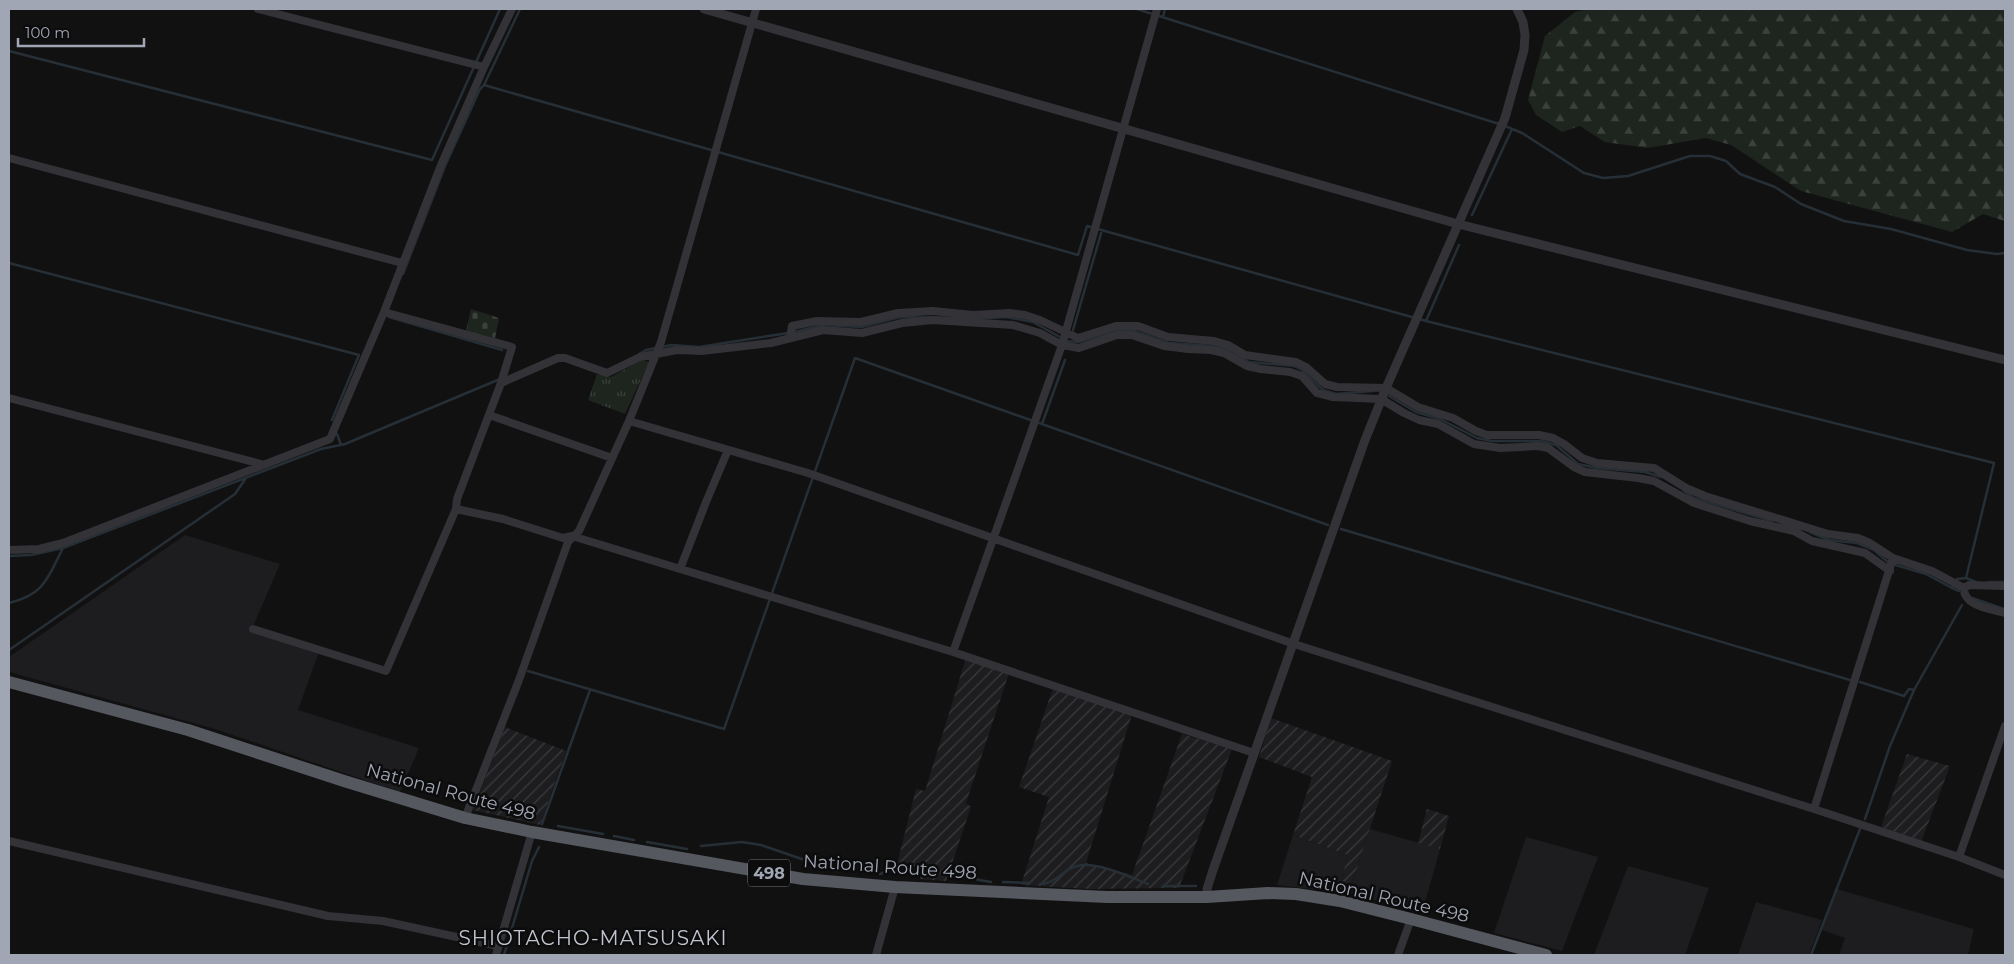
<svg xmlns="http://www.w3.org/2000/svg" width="2014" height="964" font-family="Montserrat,sans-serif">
<defs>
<pattern id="industrial-furrows" width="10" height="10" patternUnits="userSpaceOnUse" patternTransform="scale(1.25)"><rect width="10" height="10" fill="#1d1d1f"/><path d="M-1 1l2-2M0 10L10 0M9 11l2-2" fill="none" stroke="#3b3b3d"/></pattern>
<pattern id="grass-tufts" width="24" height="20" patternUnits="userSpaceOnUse" patternTransform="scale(1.25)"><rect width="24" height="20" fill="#1d251e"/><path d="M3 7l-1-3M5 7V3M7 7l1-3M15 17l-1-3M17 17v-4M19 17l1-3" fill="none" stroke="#3b423c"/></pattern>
<pattern id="forest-firs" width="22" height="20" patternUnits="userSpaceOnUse" patternTransform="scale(1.25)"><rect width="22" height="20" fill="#1d251e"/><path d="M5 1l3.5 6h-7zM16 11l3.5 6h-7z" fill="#3b423c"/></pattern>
<pattern id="cemetery-stones" width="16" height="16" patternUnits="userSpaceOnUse" patternTransform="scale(1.25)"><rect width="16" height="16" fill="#1d251e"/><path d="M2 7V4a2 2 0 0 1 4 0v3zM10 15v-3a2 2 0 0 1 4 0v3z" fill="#3b423c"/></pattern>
</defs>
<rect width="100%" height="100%" fill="#111112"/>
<path fill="#1d1d1f" d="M185 535 280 564 251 631 319 652 298 710 419 748 400 792 215 729 9 672V657Z
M1370 829 1440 849 1422 913 1349 893Z
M1293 835 1348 855 1338 892 1277 885Z
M1526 837 1598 857 1562 951 1494 933Z
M1628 866 1709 888 1685 955H1594Z
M1837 889 1974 929 1968 955H1839L1845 938 1822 930Z
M1756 902 1822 920 1809 955H1738Z"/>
<path fill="url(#industrial-furrows)" d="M966 658 1009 673 966 803 971 807 946 881 920 879 921 864H897L916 789 925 791Z
M1053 688 1132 714 1086 863 1132 875 1182 734 1232 749 1179 888 1090 889 1021 885 1049 797 1019 787Z
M1271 718 1392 761 1349 893 1338 892 1348 855 1293 835 1312 777 1259 757Z
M505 727 566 751 540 825 473 810Z
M1907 754 1950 766 1921 842 1881 827Z
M1427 809 1449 816 1440 849 1418 843Z"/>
<path fill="url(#grass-tufts)" d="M642 360 649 362 625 414 588 400 597 374 611 377Z"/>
<path fill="url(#forest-firs)" d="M1588 9H1689L1698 11 1705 9H2005V221L1983 214 1952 232 1801 191 1731 145 1706 138 1647 148 1605 142 1580 126 1562 132 1536 115 1528 100 1545 36 1575 12Z"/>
<path fill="url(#cemetery-stones)" d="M471 309 499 318 495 338 466 331Z"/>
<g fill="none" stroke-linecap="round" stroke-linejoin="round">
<path stroke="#272f36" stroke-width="2.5" d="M520 9 484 85 1078 255 1087 226 1426 321 1459 245
M1137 9 1499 124
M1163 17 1165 9
M9 51 432 160 500 9
M1505 126 1522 133 1584 173 1603 178 1628 176 1690 156H1710L1726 161 1740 174 1775 187 1801 204 1844 221 1891 229 1967 250 1997 254 2005 253
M1472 215 1512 129
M9 263 359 355 332 420
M403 274 445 166 480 89 484 85
M389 317 502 350
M974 319 1006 317 1033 322 1067 341 1079 342 1116 331H1135L1169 343 1213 346 1226 349 1249 362 1294 366 1302 370 1323 390 1336 394 1373 391
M1426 321 1994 463 1966 578
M1073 330 1102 230
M794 332 823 325 862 327 900 317 956 318
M639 354 646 350 672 345 699 347 788 333
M1389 396 1416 412 1440 419 1477 438 1492 441H1541L1556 445 1578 464 1597 468 1645 472 1661 477
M1042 424 1065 360
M337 434 341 445
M1683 490 1694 498 1772 521
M1341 529 1850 680
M1810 532 1829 540 1857 543 1874 550 1889 563 1926 574 1952 588 1957 579 1966 578 1976 582
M9 556 31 555 63 548 321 449 345 444 500 379
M1989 582H2005
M1952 588 1959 591
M1972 598 2004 609
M9 603C45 594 47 579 63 548
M9 650 235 494 246 478
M528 671 724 729 855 358 1328 525
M1860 682 1904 696 1909 689 1914 690
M1865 819 1890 746 1914 690 1962 605
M542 824 590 690
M558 826 603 834
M614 836 634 840
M647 842 687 849
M701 846 742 842 761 845 837 871
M960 873 979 880 991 882
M880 874 900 866 920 865
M1003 882 1028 883
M1040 884C1056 884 1063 869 1077 866 1096 861 1130 877 1148 884
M1163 886H1196
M504 955 532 861 539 847
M1811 955 1860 829"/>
<path stroke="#323237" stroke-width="8" d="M258 9 484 67
M9 158 402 263
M790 338 792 326 817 321 861 322 898 313 933 311 973 315 1009 313 1025 315 1040 320 1078 338 1116 326H1138L1168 337 1214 341 1228 345 1245 355 1296 362 1306 367 1325 384 1337 387 1386 388 1418 407 1453 418 1476 431 1487 435H1539L1553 438 1564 444 1582 458 1597 463 1654 468 1686 488 1705 496 1828 534 1858 538 1870 543 1893 558 1932 571 1964 588
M501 383 558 358H565L607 373 640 357 677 350 702 351 771 343 823 330 862 333 902 323 933 320 1013 325 1040 333 1062 345 1079 348 1117 335H1132L1164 346 1188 349 1211 350 1224 353 1247 366 1261 369 1290 372 1302 376 1317 393 1332 397 1381 399 1404 413 1419 420 1438 424 1474 444 1500 448 1538 446 1548 448 1574 467 1585 472 1638 478 1654 481 1694 503 1750 521 1794 531 1812 541 1865 553 1890 571
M9 398 261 464
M489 415 612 458
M629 421 808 473 1294 644 1814 809 1959 857 2005 875
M456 509 503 519 563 538 572 536 953 652 1254 753
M9 550 39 549 63 543 330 439 384 312 441 165 484 67 512 9
M680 569 706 502 728 450
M1964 588C1963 606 1991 609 2005 613
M1964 588 1969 585 2005 586
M253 629 386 671 456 509 457 499 501 383 512 347 384 312
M953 652 1062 345 1157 9
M1814 809 1893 558
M465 818 519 680 568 542 579 531 629 421 661 342 756 9
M9 841 328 916 383 921 498 946
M1959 857 2005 726
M496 955 532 832
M876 955 895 887
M1398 955 1411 919"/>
<path stroke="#323237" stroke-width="9" d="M704 9 1458 224 2005 360
M1207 897V889L1213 870 1365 440 1386 388 1505 118 1524 50 1525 35 1523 22 1517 9"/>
<path stroke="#565860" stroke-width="12" d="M9 682 188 730 344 781 465 818 532 832 803 879 895 887 1107 897H1207L1268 893 1296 894 1340 901 1411 919 1546 955"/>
</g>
<g text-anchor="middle" stroke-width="5" stroke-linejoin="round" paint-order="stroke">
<rect fill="#0c0c0d" stroke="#747882" stroke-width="1" x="748" y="859.5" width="42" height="27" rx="4"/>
<g font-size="16" font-weight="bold" fill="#a1a6b4">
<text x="769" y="879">498</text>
</g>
<g font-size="18" fill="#a1a6b4" stroke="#0c0c0d">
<text transform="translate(451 792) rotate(15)" y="6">National Route 498</text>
<text transform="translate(890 867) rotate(4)" y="6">National Route 498</text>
<text transform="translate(1384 897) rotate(13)" y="6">National Route 498</text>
</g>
<g font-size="20" letter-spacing="1" fill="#c2c5d0" stroke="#0c0c0d">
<text x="593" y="945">SHIOTACHO-MATSUSAKI</text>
</g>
</g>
<rect width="2014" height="964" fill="none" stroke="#a1a6b4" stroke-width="20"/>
<path d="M18 38v8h126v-8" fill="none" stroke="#a1a6b4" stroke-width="2.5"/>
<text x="25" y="38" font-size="15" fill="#a1a6b4" stroke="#0c0c0d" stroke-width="4" paint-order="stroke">100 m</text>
</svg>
